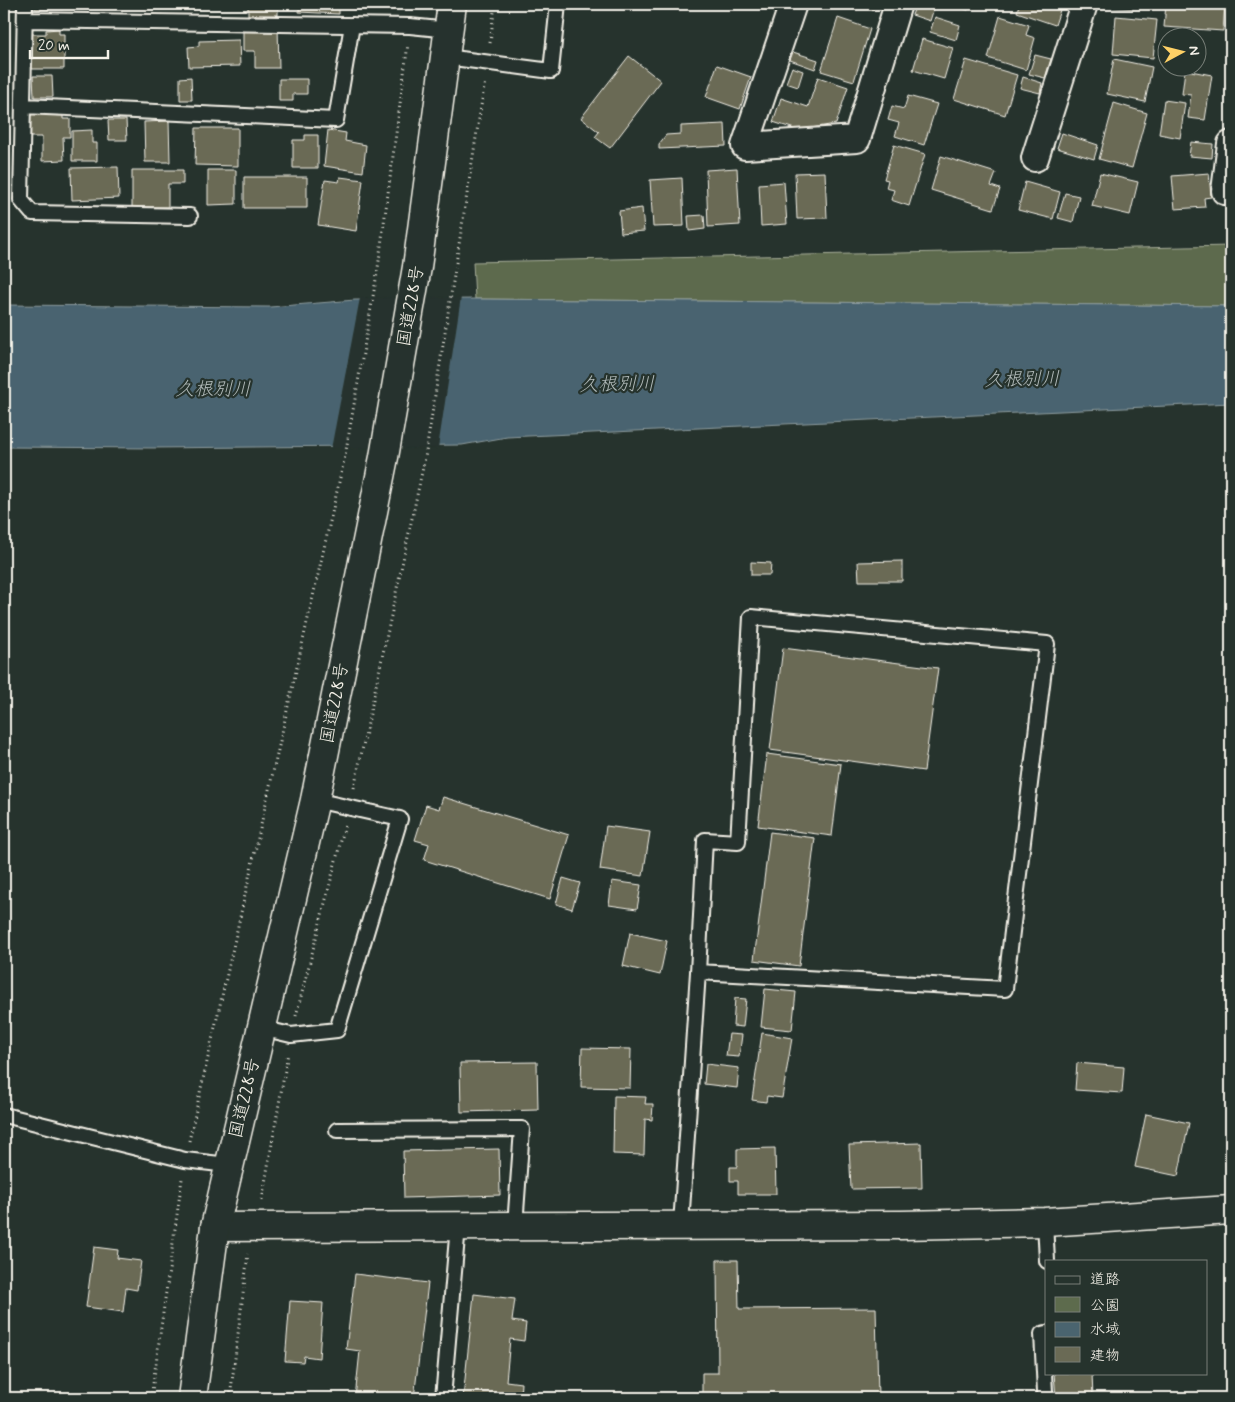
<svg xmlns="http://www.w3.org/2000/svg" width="1235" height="1402" font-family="Mynerve,'Klee One',sans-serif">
<rect width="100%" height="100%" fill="#26332d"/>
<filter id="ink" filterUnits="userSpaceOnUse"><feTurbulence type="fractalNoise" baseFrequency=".02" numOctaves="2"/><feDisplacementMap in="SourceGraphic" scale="10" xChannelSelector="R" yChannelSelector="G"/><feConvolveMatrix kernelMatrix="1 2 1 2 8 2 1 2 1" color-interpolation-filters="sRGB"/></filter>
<g filter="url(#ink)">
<path fill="#5d6b4d" stroke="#a8ae9a" d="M1231 246V306L475 299 473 262Z"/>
<path fill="#4a646f" stroke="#8e9c9f" d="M475 299 1231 306V403L507 437 462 445 152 448 4 447V305L270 307 355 300Z"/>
<path fill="#26332d" d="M461 297 438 448 331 449 360 298Z"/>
<path fill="#6a6a55" stroke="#f4f1e8" d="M35 4H63V9H35Z
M70 4H129V5H70Z
M136 4H169V7L136 6Z
M248 4H278V15H248Z
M299 4H339V14L299 12Z
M854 4H875L873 10Z
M916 4H922L934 8 930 21 912 15Z
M950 4H970L968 10Z
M1019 4H1062L1055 25 1017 12Z
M1102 4H1154L1153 9 1101 7Z
M1166 4H1225L1223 31 1164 27Z
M1000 16 1029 25 1026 35 1035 38 1026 70 988 58Z
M1116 16 1157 20 1153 58 1113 54Z
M935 17 960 25 956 40 930 32Z
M838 18 870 29 854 81 821 71Z
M278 27 279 68H255V51H243V28Z
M59 29V34H64V69H32V34H46V30Z
M922 39 953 48 944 79 913 70Z
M239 40 240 66 189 67 188 47 199 46V41Z
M793 52 818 60 815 69 790 60Z
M1035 55 1051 59 1045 78 1029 74Z
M629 56 661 81 610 148 595 137 599 132 581 118Z
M1114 59 1152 67 1145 102 1107 94Z
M966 60 1017 75 1005 115 954 99Z
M717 65 751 77 740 109 706 97Z
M792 67 803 71 798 87 786 83Z
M1185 70 1212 75 1205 120 1188 118 1191 95 1182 94Z
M33 76H52L53 97H34Z
M191 77 192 100H180V78Z
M818 77 848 87 836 124 798 130 773 122 781 98 808 107Z
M1023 77 1042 83 1040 93 1020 88Z
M279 79H307V94H293V101H279Z
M908 96 937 104 924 145 895 136 899 123 888 120 892 106 904 109Z
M1164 100 1185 103 1180 138 1159 134Z
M1114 103 1147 113 1132 168 1099 159Z
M30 113H63V119H70V137H63L64 160 42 161V137H30Z
M108 120H126L127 140H109Z
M169 121 170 162H145L144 122Z
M725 124 726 146 659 149V144L666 135 681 134V126Z
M196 128H238V166L195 165Z
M92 130V143H97V161H72V131Z
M328 130 346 133 345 141 366 145 363 172 324 166Z
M1062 133 1098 145 1094 159 1057 148Z
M305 135H318V168H293V140H305Z
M1191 142 1213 144 1212 158 1189 156Z
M894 145 925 154 909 206 891 200 894 190 886 188 888 180 884 179Z
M941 156 996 173 991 186 1000 189 993 209 931 190Z
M118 167 119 198 72 200 71 168Z
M737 168 740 225 708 227 706 170Z
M132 170H183V184H168V207H132Z
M208 170H236V204L208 205Z
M825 172 827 218 797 219 795 173Z
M1100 173 1138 182 1130 215 1092 206Z
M1209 173 1211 197 1204 198 1205 207 1175 209 1172 176Z
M244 177H307V208H244Z
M340 177 363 180 356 231 318 225 325 180 339 182Z
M682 178 684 226 653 227 650 180Z
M784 182 787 224 761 226 759 184Z
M1025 182 1060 192 1053 219 1018 210Z
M1065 193 1079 196 1073 222 1058 218Z
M642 208 644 231 621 233 619 211Z
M704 215 705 229 689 231 688 216Z
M902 561V581H859L858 562Z
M751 562 771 563 770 575H751Z
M783 648 938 668 924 771 770 750Z
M767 754 841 764 832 836 758 826Z
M443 797 569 835 550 899 424 860 429 844 415 840 426 805 439 809Z
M606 826 650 832 643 876 600 870Z
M770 832 815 838 799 966 754 960Z
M563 878 580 883 572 909 556 904Z
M612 881 641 885 637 909 609 905Z
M630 933 667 941 660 975 623 966Z
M765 989 796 992 792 1030 761 1027Z
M735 998 746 999 743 1027 733 1026Z
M762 1033 792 1038 782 1098 767 1096 766 1102 752 1100Z
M729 1034 742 1035 739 1057 726 1056Z
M582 1048 631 1049 630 1088 581 1087Z
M537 1062 538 1110 461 1112 460 1063Z
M1077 1063 1124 1067 1122 1093 1075 1090Z
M706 1064 739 1068 737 1088 704 1084Z
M614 1096 646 1097 645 1104H653L652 1120 645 1119 644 1155 613 1154Z
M1146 1114 1189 1123 1178 1176 1135 1167Z
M921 1143 922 1188 851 1189 849 1145Z
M775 1148 776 1194H738V1181H730V1167H737V1149Z
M499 1149 500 1195 404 1198 403 1151Z
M94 1247 118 1250 117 1258 141 1261 137 1290 126 1288 123 1312 86 1307Z
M717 1260H738L739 1309 876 1308 878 1398H702V1373H718Z
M355 1274 428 1283 414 1398H355L360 1351 346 1349Z
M474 1294 515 1299 512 1321 526 1323 524 1341 510 1339 506 1381 521 1383 520 1398H463Z
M290 1301 323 1303 319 1358 304 1356 303 1362 285 1361Z
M1054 1373H1092L1093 1398H1056Z
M350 1396V1398H251V1397Z"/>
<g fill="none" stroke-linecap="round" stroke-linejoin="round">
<g stroke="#f4f1e8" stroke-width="18">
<path id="lane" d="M25 4 21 200 32 213 190 216
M26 20 410 26 449 30
M446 57 551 71 558 4
M24 106 336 120 352 25
M261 1028 291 1035 337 1030 400 819 315 800
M4 1115 185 1160 228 1165
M337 1130 522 1129 515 1226
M1045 1222 1047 1261
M681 1225 698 972 1005 989 1047 644 751 617 738 842 705 840 698 972
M1045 1392 1042 1334 1046 1333
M443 1398 458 1226"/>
</g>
<g stroke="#f4f1e8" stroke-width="30">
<path id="street" d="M793 4 745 146 857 139 898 4
M1035 158 1084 4
M1225 191 1231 144"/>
</g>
<g stroke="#f4f1e8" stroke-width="31">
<path id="secondary" d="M215 1227 901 1225 1045 1222 1231 1210"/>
</g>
<g stroke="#f4f1e8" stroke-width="31">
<path id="highway" d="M192 1398 215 1227 315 800 384 457 417 267 452 4"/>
</g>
<path stroke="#f4f1e8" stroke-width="3" stroke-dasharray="1 4" stroke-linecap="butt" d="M490 43 495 4
M354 788 425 458 485 81
M296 1016 345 825
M189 1141 345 456 378 268 408 44
M262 1200 288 1053
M151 1398 182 1179
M230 1398 248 1254"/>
<use href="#lane" stroke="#26332d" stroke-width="14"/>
<use href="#street" stroke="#26332d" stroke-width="26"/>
<use href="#secondary" stroke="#26332d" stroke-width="28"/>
<use href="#highway" stroke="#26332d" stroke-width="28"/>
</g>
</g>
<g text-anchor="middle" stroke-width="4.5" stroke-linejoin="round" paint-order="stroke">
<g font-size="18" fill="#f4f1e8" stroke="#26332d">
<text transform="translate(410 306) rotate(-80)" y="6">国道228号</text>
<text transform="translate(334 703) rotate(-79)" y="6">国道228号</text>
<text transform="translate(244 1098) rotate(-77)" y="6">国道228号</text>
</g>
<g font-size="19" font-style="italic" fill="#b0b9b8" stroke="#26332d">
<text transform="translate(1022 378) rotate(-1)" y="7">久根別川</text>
<text transform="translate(617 383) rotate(-1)" y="7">久根別川</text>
<text x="213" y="395">久根別川</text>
</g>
</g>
<rect width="1235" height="1402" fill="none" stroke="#26332d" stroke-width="20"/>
<rect x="10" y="10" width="1215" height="1382" fill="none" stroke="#f4f1e8" stroke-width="2" filter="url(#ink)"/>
<rect x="1045" y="1260" width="162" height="115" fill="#26332d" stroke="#787f78"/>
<rect x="1055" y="1276" width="25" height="8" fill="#26332d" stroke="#787f78"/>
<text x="1090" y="1284" font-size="15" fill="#f4f1e8">道路</text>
<rect x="1055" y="1297" width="25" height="15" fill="#5d6b4d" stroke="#787f78"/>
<text x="1090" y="1310" font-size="15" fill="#f4f1e8">公園</text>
<rect x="1055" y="1322" width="25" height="15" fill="#4a646f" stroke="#787f78"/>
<text x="1090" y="1334" font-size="15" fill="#f4f1e8">水域</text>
<rect x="1055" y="1347" width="25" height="15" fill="#6a6a55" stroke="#787f78"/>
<text x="1090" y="1360" font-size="15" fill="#f4f1e8">建物</text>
<g transform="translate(1182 52) rotate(83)"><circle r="24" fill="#26332d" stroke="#787f78"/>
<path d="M0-4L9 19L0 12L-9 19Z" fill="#ffd166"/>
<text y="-8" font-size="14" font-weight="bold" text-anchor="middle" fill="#f4f1e8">N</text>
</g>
<path d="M30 50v8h78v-8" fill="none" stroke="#f4f1e8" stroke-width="2.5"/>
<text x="38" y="50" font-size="15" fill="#f4f1e8" stroke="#26332d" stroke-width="4" paint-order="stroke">20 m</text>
</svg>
